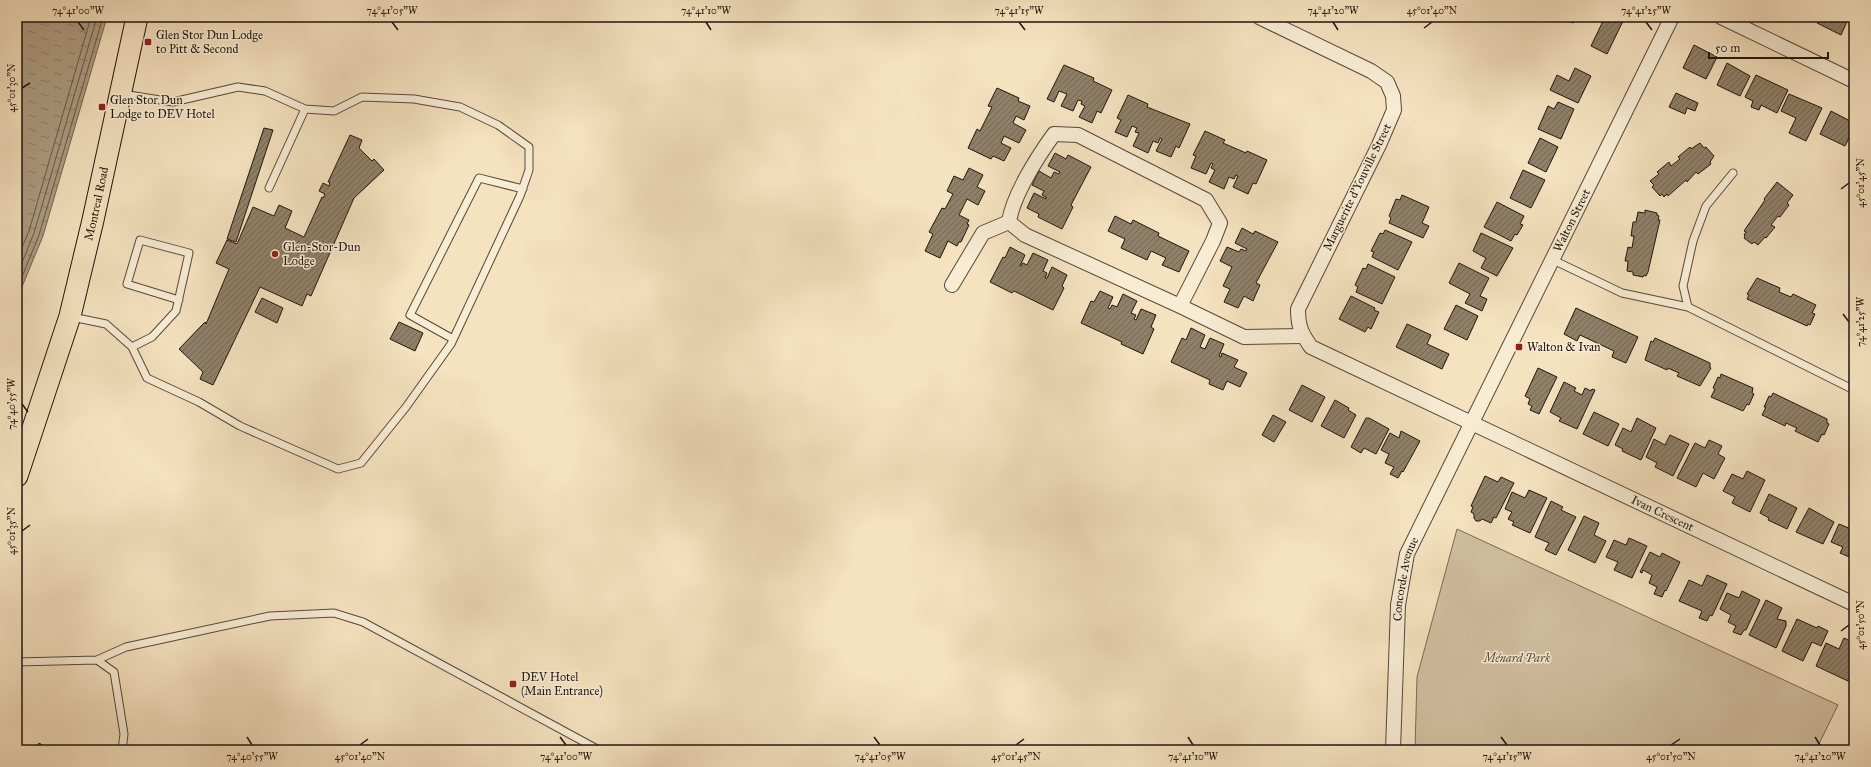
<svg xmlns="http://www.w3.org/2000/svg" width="1871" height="767" font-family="'IM FELL Great Primer',serif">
<defs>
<pattern id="water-ripples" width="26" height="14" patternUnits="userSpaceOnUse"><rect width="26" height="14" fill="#ad9c82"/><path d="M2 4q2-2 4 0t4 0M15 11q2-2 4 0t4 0" fill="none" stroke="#8c7e69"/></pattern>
<pattern id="building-hatch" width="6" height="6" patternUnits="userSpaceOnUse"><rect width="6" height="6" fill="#8f806a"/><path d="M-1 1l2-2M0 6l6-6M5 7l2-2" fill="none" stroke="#746856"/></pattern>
</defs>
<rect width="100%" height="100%" fill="#f5e2bf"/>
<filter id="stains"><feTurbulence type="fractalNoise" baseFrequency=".005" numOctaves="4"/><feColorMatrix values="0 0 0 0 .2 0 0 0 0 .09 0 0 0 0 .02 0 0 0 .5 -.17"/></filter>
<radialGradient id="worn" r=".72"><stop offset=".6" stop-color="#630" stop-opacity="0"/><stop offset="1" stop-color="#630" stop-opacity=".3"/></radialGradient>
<path fill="#d1bfa1" stroke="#786a57" d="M1457 529 1838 705 1816 750H1415L1417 677Z"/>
<path fill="url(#water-ripples)" stroke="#756653" d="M17 17H107L43 236 17 299Z"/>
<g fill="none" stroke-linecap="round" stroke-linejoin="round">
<path stroke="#665848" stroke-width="1" d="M17 259 29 231 91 17
M17 275 34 233 97 17
M17 289 39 235 103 17"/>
</g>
<path fill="url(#building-hatch)" stroke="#20150d" d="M1560 17H1576L1573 23Z
M1605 17H1625L1607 54 1591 46Z
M1820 17H1849L1841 35 1817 23Z
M1854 30V39L1850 37Z
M1694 45 1717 57 1706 79 1683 68Z
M1727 63 1750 76 1740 96 1717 85Z
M1064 65 1094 78 1093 81 1112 90 1101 113 1097 111 1092 123 1079 117 1085 106 1081 104 1082 101 1078 100 1073 111 1061 106 1067 94 1059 91 1054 102 1047 99Z
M1575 68 1591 76 1578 103 1550 90 1557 75 1569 81Z
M1756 75 1788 90 1777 113 1761 105 1759 110 1751 107 1753 101 1745 97Z
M997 88 1019 98 1018 101 1030 106 1024 120 1016 116 1013 123 1026 130 1019 143 1004 136 1001 143 1011 148 1004 161 993 156 991 159 968 148 977 129 980 131 992 107 988 106Z
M1676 93 1698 103 1695 111 1687 108 1685 114 1669 107Z
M1789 94 1822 108 1806 141 1789 133 1796 118 1781 111Z
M1128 95 1148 104 1147 107 1190 124 1179 148 1176 146 1171 157 1156 151 1162 139 1160 138 1158 143 1153 141 1148 153 1133 146 1139 133 1135 132 1137 128 1132 126 1127 137 1115 132 1121 120 1117 118Z
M1558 102 1574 109 1561 139 1538 129 1548 106 1554 109Z
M1831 111 1854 123V128L1845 146 1820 134Z
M264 128 273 130 236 242 227 239Z
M1205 131 1225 140 1223 143 1246 153 1247 151 1267 160 1256 184 1253 183 1248 194 1233 187 1238 176 1236 175 1234 179 1229 177 1224 189 1209 182 1215 170 1211 168 1213 164 1211 163 1206 174 1191 168 1196 156 1193 155Z
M350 135 362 140 359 148 372 161 374 159 384 170 354 198 311 296 307 294 302 306 260 287 213 385 200 379 203 372 179 349 205 322 206 324 229 269 216 263 227 240 237 244 253 207 274 216 279 205 292 211 285 228 304 237 322 197 323 198 325 194 319 191 323 183 329 186 330 182H328Z
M1540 138 1558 147 1546 172 1528 163Z
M1700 143 1704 148 1706 147 1714 156 1710 162 1711 164 1698 174 1696 172 1687 182 1686 180 1668 196 1667 194 1664 197 1662 194 1660 196 1652 187 1654 185 1650 181 1659 174 1657 172 1669 162 1671 166 1680 159 1678 157 1690 147 1691 149Z
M1055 153 1066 159 1068 155 1091 167 1071 205 1073 207 1062 229 1038 217 1039 214 1027 208 1034 193 1046 199V197L1042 195 1044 191 1032 185 1039 171 1051 178 1054 172 1059 174 1060 172 1048 166Z
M969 168 983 175 977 187 985 191 978 205 967 199 959 215 969 220 967 224 969 225 961 242H959L957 246 948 241 940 258 925 251 933 234 929 232 942 208 945 209 953 194 947 191 954 176 963 180Z
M1523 170 1545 180 1531 208 1510 198Z
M1777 182 1793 195 1787 203 1789 205 1780 217 1778 216 1771 225 1775 227 1766 238 1765 237 1758 245 1754 242 1752 244 1744 238 1745 236 1744 235 1746 232 1744 231 1765 200 1764 199Z
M1402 195 1429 207 1422 223 1429 226 1423 238 1389 223 1391 218 1389 216 1396 199 1400 200Z
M1497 202 1524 216 1520 224 1523 225 1517 235 1515 234 1511 241 1484 227Z
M1645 210 1657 213V215L1659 216 1658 220H1660L1648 272 1646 276 1644 275 1643 277 1633 275V272L1627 271 1628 261H1625L1628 247 1632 248 1634 236H1631L1633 222H1636L1638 212 1645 213Z
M1115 216 1131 224 1133 220 1159 233 1158 236 1189 251 1179 272 1162 265 1166 258 1151 251 1147 260 1121 248 1125 239 1108 231Z
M1242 228 1253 234 1255 231 1278 242 1256 283 1260 285 1253 301 1244 296 1238 308 1224 302 1230 289 1223 286 1232 267 1220 261 1227 247 1239 252 1241 249 1246 251 1247 249 1235 243Z
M1385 230 1412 242 1398 270 1372 257 1374 252 1371 251 1380 233 1383 234Z
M1481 233 1513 248 1497 276 1481 268 1486 258 1473 251Z
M1010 247 1025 255 1020 266H1021L1023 263 1027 265 1033 253 1048 260 1043 271 1047 273 1045 278H1047L1052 267 1067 275 1062 286 1064 288 1053 310 1014 291 1012 293 990 282 1003 257 1005 258Z
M1459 263 1489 278 1480 296 1487 299 1482 311 1465 303 1470 294 1449 283Z
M1368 264 1395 277 1382 304 1356 292 1358 287 1355 285 1363 268 1366 269Z
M1757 278 1780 288 1779 292 1791 297 1793 294 1816 305 1812 313 1815 314 1810 325 1808 324 1807 326 1747 299 1749 295 1747 294Z
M1100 291 1113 297 1108 308 1110 309 1112 305 1117 307 1123 294 1137 301 1131 313 1136 315 1134 319 1136 320 1141 309 1156 315 1151 327 1154 329 1143 354 1121 344 1122 342 1081 323 1091 301 1094 302Z
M1351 296 1375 308 1374 310 1379 312 1371 329 1368 327 1365 332 1339 319Z
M262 298 283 308 277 323 255 312Z
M1456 305 1478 316 1467 340 1444 329Z
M1576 308 1638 337 1626 363 1612 357 1614 351 1580 335 1577 341 1564 334Z
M399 322 423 333 415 351 390 339Z
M1407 324 1431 335 1427 344 1449 354 1442 369 1396 347Z
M1191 328 1205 335 1200 347 1205 349 1210 338 1224 344 1219 356 1221 357 1222 353 1238 360 1234 367 1247 373 1240 387 1227 381 1223 390 1209 384 1210 380 1171 362 1182 338 1186 340Z
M1655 338 1710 363V368H1711L1700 386 1677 376 1679 373 1668 368 1667 370 1645 360 1651 341 1653 342Z
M1538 368 1557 377 1539 414 1530 410 1532 406 1528 404 1530 399 1525 396Z
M1721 374 1753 388 1752 393 1754 394 1749 405 1747 404 1743 411 1711 397 1715 389 1713 388 1718 377 1720 378Z
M1564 382 1576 388 1574 391 1582 395 1585 388 1591 391 1592 389 1595 390 1577 429 1559 421 1561 418 1550 412Z
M1302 385 1325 397 1312 422 1289 410Z
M1773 393 1827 419V423L1829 424 1824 435 1822 434 1818 442 1795 431 1797 428 1786 423 1785 426 1762 415 1766 407H1764L1769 396 1771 397Z
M1335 400 1349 408 1348 410 1356 415 1344 438 1321 426Z
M1594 412 1619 424 1608 446 1583 434Z
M1273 415 1286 422 1274 442 1262 435Z
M1366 418H1369L1389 429 1376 454 1364 448 1361 453 1351 447Z
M1637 418 1656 428 1641 460 1622 451 1623 449 1615 445 1623 428 1631 432Z
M1401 431 1420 441 1403 472 1402 471 1398 478 1390 474 1394 467 1385 463 1389 454 1381 450 1390 433 1399 438Z
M1854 434V449L1851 441 1853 440 1851 435Z
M1670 435 1689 444 1673 476 1655 467 1657 463 1646 457 1654 439 1665 445Z
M1709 440 1722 446 1718 454 1725 458 1714 479 1703 473 1696 487 1677 478 1695 443 1705 448Z
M1747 471 1765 480 1750 512 1732 503 1735 497 1723 491 1732 474 1743 479Z
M1485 476 1498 482 1501 477 1514 483 1496 518 1494 517 1491 523 1482 519 1480 521H1476L1474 518V514L1471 512 1473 507 1471 506Z
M1529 490 1547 498 1530 533 1512 525 1514 522 1508 519 1512 512 1505 509 1512 492 1525 498Z
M1769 494 1797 508 1787 529 1768 520 1769 518 1760 513Z
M1551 501 1563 507 1561 510 1576 517 1556 555 1545 550 1549 543 1535 537Z
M1809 508 1834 522 1823 544 1796 532Z
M1584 516 1599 523 1594 535 1606 541 1595 563 1568 550Z
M1854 523V559L1840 553 1843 547 1831 542 1839 524 1851 529Z
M1629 538 1647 546 1632 578 1614 570 1618 562 1606 557 1614 540 1626 545Z
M1650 552 1660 557 1662 553 1680 562 1666 591 1665 590 1662 597 1654 594 1657 587 1649 583 1652 575 1643 570 1642 573 1640 572Z
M1707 575 1727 584 1712 616 1710 615 1707 621 1699 618 1702 611 1679 601 1689 580 1702 586Z
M1742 591 1760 600 1746 630H1744L1741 635 1733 632 1736 626 1728 622 1731 615 1720 609 1727 593 1739 598Z
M1766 600 1782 608 1777 619 1786 621V626L1776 648 1749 635Z
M1797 619 1817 628 1818 626 1828 631 1821 646 1812 642 1803 661 1782 651Z
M1844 638 1854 643V668L1848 681 1816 666 1826 643 1839 649Z
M39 743 44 746 42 750H34Z"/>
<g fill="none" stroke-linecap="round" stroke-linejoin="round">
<g stroke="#55483a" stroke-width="9">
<path id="service" d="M122 94 173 102 238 87 265 91 305 109
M1551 259 1622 293 1688 307 1854 390
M1688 307 1683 286 1693 241 1706 206 1733 173
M72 317 106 324 132 347 152 337 176 311 189 253 140 240 127 284 179 300
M453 339 410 315 479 178 523 189
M132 347 147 378 199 402 240 426 338 469 361 463 406 407 451 344 520 196 529 170V147L498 125 460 107 414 99 362 97 334 111 305 109 269 188
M97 660 114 672 124 734 122 750
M17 662 97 660 126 647 270 616 334 613 363 622 599 750"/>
</g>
<g stroke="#55483a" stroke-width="16">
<g id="minor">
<path id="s1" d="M1259 17 1371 71 1387 82 1393 96 1394 110 1379 145 1298 309C1298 326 1301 333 1311 347L1854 604"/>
<path d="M1721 17 1854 81"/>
<path d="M952 285 983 233 1009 222"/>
<path d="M1180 306 1213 241 1220 223 1206 200 1078 135 1054 134C1038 156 1013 195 1009 222L1025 235 1180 306 1244 337 1303 336"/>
<path id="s2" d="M1393 750 1398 605 1407 554 1672 17"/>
</g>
</g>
<g stroke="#20150d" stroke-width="23">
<g id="primary">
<path id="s3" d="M17 476 70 316 93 220 137 17"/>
</g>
</g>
<use href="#service" stroke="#f8ecd5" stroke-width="7"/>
<use href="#minor" stroke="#f8ecd5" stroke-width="14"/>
<use href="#primary" stroke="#f5e2bf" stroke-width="21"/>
</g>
<path fill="none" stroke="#20150d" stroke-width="1.5" d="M78 22 84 30M392 22 398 30M706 22 711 30M1019 22 1025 30M1333 22 1338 30M1646 22 1652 30M1424 28 1432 22M22 88 30 83M1841 189 1849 183M1843 314 1849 322M22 404 28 412M22 531 30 525M1841 631 1849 625M247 737 252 745M560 737 566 745M874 737 880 745M1188 737 1193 745M1501 737 1507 745M1815 737 1820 745M360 745 368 739M1016 745 1024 739M1671 745 1680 739"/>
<g fill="#8f2418" stroke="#f8ecd5" stroke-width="1.5">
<rect x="144" y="38" width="8" height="8" rx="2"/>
<rect x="98" y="103" width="8" height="8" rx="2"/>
<circle cx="275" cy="254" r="4"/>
<rect x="1515" y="343" width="8" height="8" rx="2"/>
<rect x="509" y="680" width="8" height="8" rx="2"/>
</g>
<g text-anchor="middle" stroke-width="3" stroke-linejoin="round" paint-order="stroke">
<g font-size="12" fill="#20150d" stroke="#f8ecd5" text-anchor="start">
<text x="156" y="39">Glen Stor Dun Lodge<tspan x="156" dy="14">to Pitt &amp; Second</tspan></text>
<text x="110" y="104">Glen Stor Dun<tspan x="110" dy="14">Lodge to DEV Hotel</tspan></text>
<text x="283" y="251">Glen-Stor-Dun<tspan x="283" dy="14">Lodge</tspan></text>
<text x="1527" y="351">Walton &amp; Ivan</text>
<text x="521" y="681">DEV Hotel<tspan x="521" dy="14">(Main Entrance)</tspan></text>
</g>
<g font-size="12" fill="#20150d" stroke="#f8ecd5">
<text transform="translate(1357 187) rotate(-64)" y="4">Marguerite d'Youville Street</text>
<text dy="4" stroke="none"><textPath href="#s3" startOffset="284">Montreal Road</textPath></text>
<text dy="4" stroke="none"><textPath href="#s2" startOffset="569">Walton Street</textPath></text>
<text dy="4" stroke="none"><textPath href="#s1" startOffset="824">Ivan Crescent</textPath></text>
<text dy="4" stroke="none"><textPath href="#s2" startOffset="172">Concorde Avenue</textPath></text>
</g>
<g font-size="12" font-style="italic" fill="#5e5041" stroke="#f8ecd5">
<text x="1517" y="662">Ménard Park</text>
</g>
</g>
<rect width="1871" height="767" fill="none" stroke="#f5e2bf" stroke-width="44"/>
<path d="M1709 52v6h119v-6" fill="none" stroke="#20150d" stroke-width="2"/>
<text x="1715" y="52" font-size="12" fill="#20150d" stroke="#f8ecd5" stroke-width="3" paint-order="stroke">50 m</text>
<rect x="22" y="22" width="1827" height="723" fill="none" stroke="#20150d" stroke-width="1.5"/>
<g font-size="10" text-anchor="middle" fill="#20150d">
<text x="78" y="14">74°41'00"W</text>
<text x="392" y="14">74°41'05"W</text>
<text x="706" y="14">74°41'10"W</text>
<text x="1019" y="14">74°41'15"W</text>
<text x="1333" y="14">74°41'20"W</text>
<text x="1432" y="14">45°01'40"N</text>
<text x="1646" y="14">74°41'25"W</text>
<text transform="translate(11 88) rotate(-90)" y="4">45°01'30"N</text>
<text transform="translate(1860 183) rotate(-90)" y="4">45°01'45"N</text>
<text transform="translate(1860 322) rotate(-90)" y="4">74°41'25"W</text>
<text transform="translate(11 404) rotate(-90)" y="4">74°40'55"W</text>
<text transform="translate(11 531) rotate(-90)" y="4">45°01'35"N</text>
<text transform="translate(1860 625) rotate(-90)" y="4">45°01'50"N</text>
<text x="252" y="760">74°40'55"W</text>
<text x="360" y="760">45°01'40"N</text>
<text x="566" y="760">74°41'00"W</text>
<text x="880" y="760">74°41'05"W</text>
<text x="1016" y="760">45°01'45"N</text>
<text x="1193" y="760">74°41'10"W</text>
<text x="1507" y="760">74°41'15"W</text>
<text x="1671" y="760">45°01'50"N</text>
<text x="1820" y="760">74°41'20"W</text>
</g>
<rect width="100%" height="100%" filter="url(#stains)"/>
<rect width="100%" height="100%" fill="url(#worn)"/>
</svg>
